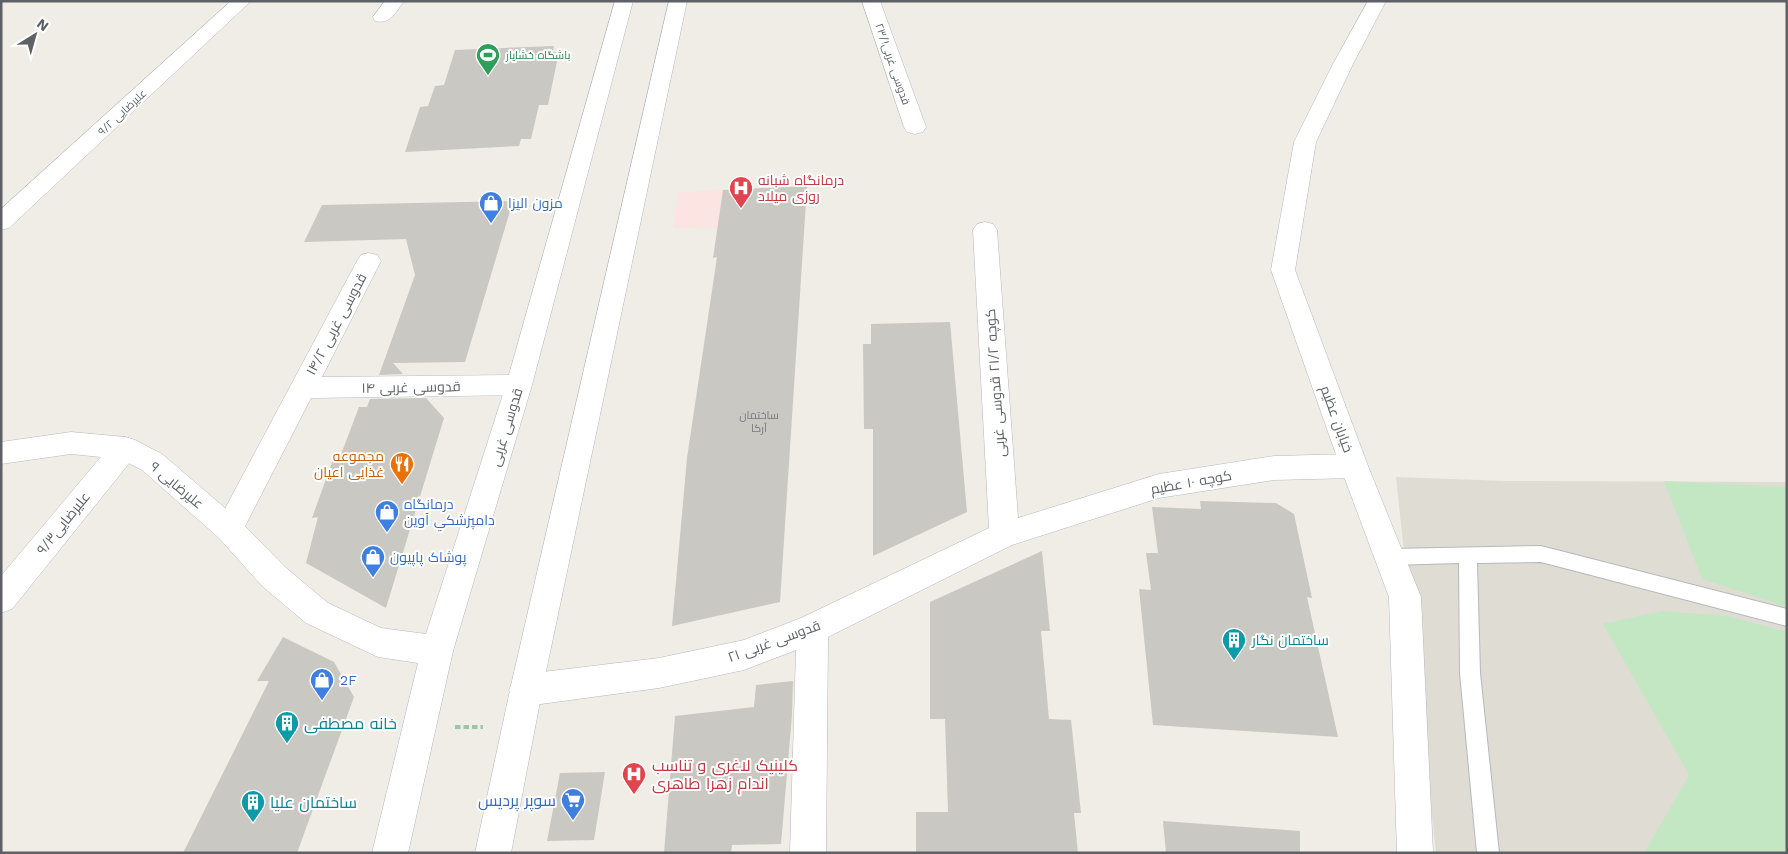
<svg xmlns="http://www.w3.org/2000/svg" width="1788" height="854" font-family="'Work Sans',Cairo,sans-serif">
<rect width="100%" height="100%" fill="#efede5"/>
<path fill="#dfdcd3" d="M1396 477 1506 481 1787 482V853H1436Z"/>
<path fill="#fce4e2" d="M807 186 805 225 673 228 679 192Z"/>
<path fill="#c2e7c2" d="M1664 481 1787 487V607L1702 579Z
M1662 611 1727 616 1787 632V853H1647L1646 850 1689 775 1603 624Z"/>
<path fill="#cac8c2" d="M554 46 553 52H559L548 105H539L531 139H521L519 146 405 152 420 107 428 106 435 86 444 85 455 50Z
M807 186 780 602 672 626 687 458 717 257 713 258 723 190Z
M513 201 465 362 393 363 403 374 379 375 415 275 406 239 304 242 322 205Z
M950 322 967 512 873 556V429H864L863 344H871V324Z
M426 398 444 418 386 608 306 563 318 517 312 518 334 457H340L359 407H367L370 399Z
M1200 501 1276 503 1294 514 1312 598 1307 597 1338 737 1153 725 1139 589 1151 590 1146 553H1158L1152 507 1201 509Z
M1042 551 1050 631H1041L1049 719 1071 720 1081 813H1074L1078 853H916V812H948L945 719H930V602Z
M283 637 334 662 354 697 297 853H183L269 681H257Z
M793 681 792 715 781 844 732 845 731 853H664L675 716 754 707 756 685Z
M605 772 594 840 547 841 560 773Z
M1163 821 1300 831V853H1166Z"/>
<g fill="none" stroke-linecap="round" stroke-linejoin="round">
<g stroke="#b5b8bc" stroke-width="2">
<path id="lane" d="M1541 546 1787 609V626L1541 562 1477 563 1480 673 1499 853H1477L1460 673 1459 563 1390 565 1384 563 1381 557 1384 551 1390 549Z"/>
</g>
<g stroke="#b5b8bc" stroke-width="1">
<path id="street" d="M231 1H251L9 228 1 230V209Z
M385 1H404C396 12 390 25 375 21L373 17Z
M862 1H880L926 127 923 132 915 134 907 132 904 127Z
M985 222 993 224 997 230 1018 518 1159 474 1274 456 1354 454 1364 458 1368 466 1364 474 1354 478 1274 480 1159 498 1012 545 828 637 826 853H790L796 650 744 670 659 688 526 706 514 701 509 690 514 679 526 674 659 658 744 640 801 618 989 528 973 230 977 224Z
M369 253 377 255 381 261 322 377 519 375 528 378 532 385 528 392 519 395 311 398 239 538 229 542 219 538 214 529 219 520 357 261 361 255Z
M125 437 135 440 139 448 135 456 12 609 1 613V576L115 440Z"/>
</g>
<g stroke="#b4b8bd" stroke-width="1">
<path id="secondary" d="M615 1H633L532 385 453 651 408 853H372L418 663 378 657 306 623 263 587 219 538 142 470 121 459 71 454 1 464V442L71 432 125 437 135 440 162 454 239 520 285 567 328 603 381 628 426 634 506 385Z
M669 1H687L544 681 511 853H475L512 681Z
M1368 1H1386L1353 64 1316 142 1295 270 1368 466 1421 597 1433 853H1397L1389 597 1340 466 1271 270 1294 142 1333 64Z"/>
</g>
<path stroke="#9ac8a7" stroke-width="4" stroke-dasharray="5.5 3" stroke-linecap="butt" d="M455 727H483"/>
<use href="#lane" fill="#fff" fill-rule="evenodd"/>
<use href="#street" fill="#fff" fill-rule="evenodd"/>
<use href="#secondary" fill="#fff" fill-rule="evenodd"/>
</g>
<defs>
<g id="stadium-pin" transform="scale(1.25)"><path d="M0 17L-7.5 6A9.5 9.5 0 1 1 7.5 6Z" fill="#2e9e5b" stroke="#fff"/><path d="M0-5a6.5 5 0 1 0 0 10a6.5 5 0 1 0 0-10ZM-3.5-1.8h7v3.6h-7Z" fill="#fff"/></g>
<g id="hospital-pin" transform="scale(1.25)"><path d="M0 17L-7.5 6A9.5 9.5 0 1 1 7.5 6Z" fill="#e0444e" stroke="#fff"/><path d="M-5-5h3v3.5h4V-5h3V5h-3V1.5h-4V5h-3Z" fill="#fff"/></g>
<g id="shop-pin" transform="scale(1.25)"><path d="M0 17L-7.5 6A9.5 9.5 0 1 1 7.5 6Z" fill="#3f7fe0" stroke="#fff"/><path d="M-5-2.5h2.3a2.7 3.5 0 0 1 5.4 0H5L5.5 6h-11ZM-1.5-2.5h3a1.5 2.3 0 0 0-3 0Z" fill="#fff"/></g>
<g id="restaurant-pin" transform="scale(1.25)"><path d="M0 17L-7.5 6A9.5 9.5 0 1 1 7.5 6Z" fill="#e8710a" stroke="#fff"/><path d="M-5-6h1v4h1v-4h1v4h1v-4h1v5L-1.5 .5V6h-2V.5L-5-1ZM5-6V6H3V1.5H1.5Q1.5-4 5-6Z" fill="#fff"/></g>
<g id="building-pin" transform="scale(1.25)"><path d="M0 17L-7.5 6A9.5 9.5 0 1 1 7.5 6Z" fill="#0f9aa8" stroke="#fff"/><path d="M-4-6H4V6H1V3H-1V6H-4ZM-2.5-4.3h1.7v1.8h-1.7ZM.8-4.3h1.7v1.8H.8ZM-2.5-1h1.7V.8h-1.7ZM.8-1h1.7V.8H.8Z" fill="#fff"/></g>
<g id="supermarket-pin" transform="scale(1.25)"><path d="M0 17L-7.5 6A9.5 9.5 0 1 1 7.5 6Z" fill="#3f7fe0" stroke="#fff"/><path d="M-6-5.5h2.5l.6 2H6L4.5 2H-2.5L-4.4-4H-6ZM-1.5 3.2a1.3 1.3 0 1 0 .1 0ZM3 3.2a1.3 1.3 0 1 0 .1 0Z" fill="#fff"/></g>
</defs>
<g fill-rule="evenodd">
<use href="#stadium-pin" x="488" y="55"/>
<use href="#hospital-pin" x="741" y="188"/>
<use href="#shop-pin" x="491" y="203"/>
<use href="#restaurant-pin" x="402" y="464"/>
<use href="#shop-pin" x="387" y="512"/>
<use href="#shop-pin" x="373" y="557"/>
<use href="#building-pin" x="1234" y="640"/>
<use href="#shop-pin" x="322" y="680"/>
<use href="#building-pin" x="287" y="723"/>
<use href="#hospital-pin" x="634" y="774"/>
<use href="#supermarket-pin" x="573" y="800"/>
<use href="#building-pin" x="253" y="802"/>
</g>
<g text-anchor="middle" stroke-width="4" stroke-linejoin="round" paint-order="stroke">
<g font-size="11" fill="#27864d" stroke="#fff" text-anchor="start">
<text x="506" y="59">باشگاه خشایار</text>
</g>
<g font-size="11" fill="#5d6166" stroke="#fff">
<text transform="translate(893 64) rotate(71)" y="4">قدوسی غربی۲۳/۱</text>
<text transform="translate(122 112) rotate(-43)" y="4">۹/۲ علیرضایی</text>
</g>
<g font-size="11" fill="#787b7d">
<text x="759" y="419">ساختمان<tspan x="759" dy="13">آرکا</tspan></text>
</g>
<g font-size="14" fill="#be3a42" stroke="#fff" text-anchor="start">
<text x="758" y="185">درمانگاه شبانه<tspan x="758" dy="16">روزی میلاد</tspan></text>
</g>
<g font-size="14" fill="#366cbe" stroke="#fff" text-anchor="start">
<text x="508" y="208">مزون الیزا</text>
<text x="404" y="509">درمانگاه<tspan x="404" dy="16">دامپزشكي آوين</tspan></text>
<text x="390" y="562">پوشاک پاپیون</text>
<text x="340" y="685">2F</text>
</g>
<g font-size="14" fill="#5d6166" stroke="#fff">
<text transform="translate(336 324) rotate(-62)" y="5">۱۴/۲ قدوسی غربی</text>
<text transform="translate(995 383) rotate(-94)" y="5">کوچه ۲۱/۲ قدوسی غربی</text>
<text transform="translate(411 387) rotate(-1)" y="5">۱۴ قدوسی غربی</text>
<text transform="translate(1337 419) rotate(70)" y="5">خیابان عظیم</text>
<text transform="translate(506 427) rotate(-73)" y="5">قدوسی غربی</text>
<text transform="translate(1191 482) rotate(-10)" y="5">کوچه ۱۰ عظیم</text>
<text transform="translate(177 485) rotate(40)" y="5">۹ علیرضایی</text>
<text transform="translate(63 523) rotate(-51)" y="5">علیرضایی۹/۳</text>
<text transform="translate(774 641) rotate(-20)" y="5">۲۱ قدوسی غربی</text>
</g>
<g font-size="14" fill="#c56008" stroke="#fff" text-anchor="end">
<text x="384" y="461">مجموعه<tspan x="384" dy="16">غذایی اعیان</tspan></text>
</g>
<g font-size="14" fill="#0d838f" stroke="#fff" text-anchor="start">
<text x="1252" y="645">ساختمان نگار</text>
</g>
<g font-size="16" fill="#0d838f" stroke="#fff" text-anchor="start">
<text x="304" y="729">خانه مصطفی</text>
<text x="270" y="808">ساختمان علیا</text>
</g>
<g font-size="16" fill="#be3a42" stroke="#fff" text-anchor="start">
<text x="652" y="771">کلینیک لاغری و تناسب<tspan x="652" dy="18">اندام زهرا طاهری</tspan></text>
</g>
<g font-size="16" fill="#366cbe" stroke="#fff" text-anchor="end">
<text x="556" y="806">سوپر پردیس</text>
</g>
</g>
<rect width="1788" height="854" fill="none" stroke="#5d6166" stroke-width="5"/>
<g transform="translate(35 35) rotate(37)" stroke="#ffffff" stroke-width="4" paint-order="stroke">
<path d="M0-4L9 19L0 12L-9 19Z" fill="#5d6166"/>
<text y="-8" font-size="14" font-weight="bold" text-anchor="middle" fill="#5d6166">N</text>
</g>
</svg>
